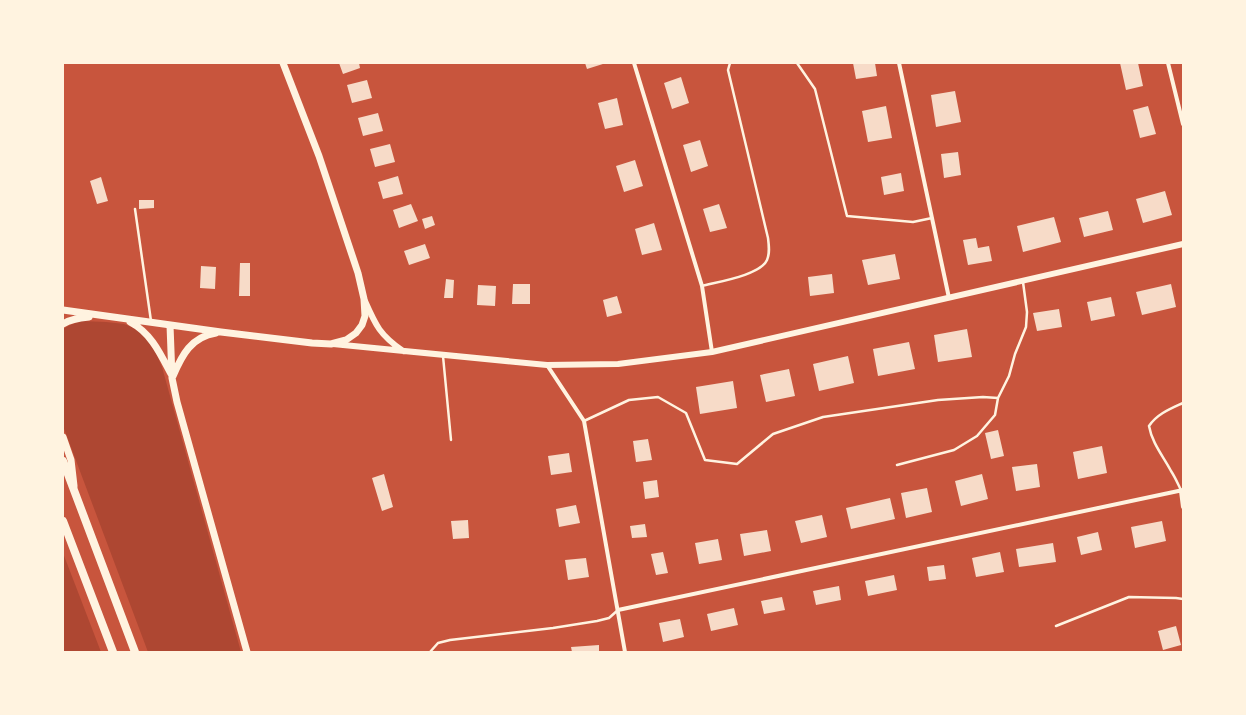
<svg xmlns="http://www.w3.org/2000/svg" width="1246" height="715" font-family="Roboto,sans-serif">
<rect width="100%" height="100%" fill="#c8553d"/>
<path fill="#ae4732" d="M81 321C90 321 98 322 106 322 112 323 119 323 124 324 145 331 155 348 162 367L241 652H148L63 426V329L70 325Z
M63 553 101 652H63Z"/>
<path fill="#f7dbc8" d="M339 63H359L360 68 343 74Z
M585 63H606L587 69Z
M853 63H875L877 76 856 79Z
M1120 63H1138L1143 86 1126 90Z
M681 77 689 103 672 109 664 83Z
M367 80 372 98 352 103 347 85Z
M955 91 961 122 936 127 931 95Z
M617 98 623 125 605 129 598 103Z
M886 106 892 138 868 142 862 111Z
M1148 106 1156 134 1140 138 1133 110Z
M378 113 383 131 363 136 358 118Z
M700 140 708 166 691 172 683 145Z
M390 144 395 162 375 167 370 149Z
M958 152 961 175 944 178 941 154Z
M635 160 643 186 624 192 616 166Z
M901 173 904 191 884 195 881 177Z
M398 176 403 194 383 199 378 182Z
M101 177 108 201 97 204 90 181Z
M1165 191 1172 215 1143 223 1136 199Z
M139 200H154V208L139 209Z
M411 204 418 221 399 228 393 210Z
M719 204 727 228 710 232 703 209Z
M1108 211 1113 230 1084 237 1079 218Z
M432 216 435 225 425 229 422 219Z
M1054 217 1061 242 1023 252 1017 226Z
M654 223 662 250 642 255 635 229Z
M976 238 978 248 989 246 992 261 968 265 963 240Z
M425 244 430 258 409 265 404 251Z
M895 254 900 279 868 285 862 260Z
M240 263H250V296H239Z
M201 266 216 267 215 289 200 288Z
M832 274 834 293 810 296 808 277Z
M446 279 454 280 453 298H444Z
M513 284H530V304H512Z
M1171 284 1176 307 1142 315 1136 292Z
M478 285 496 286 495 306 477 305Z
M617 296 622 313 607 317 603 300Z
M1111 297 1115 316 1091 321 1087 302Z
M1059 309 1062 327 1037 331 1033 313Z
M967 329 972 357 938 362 934 335Z
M909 342 915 369 878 376 873 349Z
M848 356 854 383 819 391 813 364Z
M789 369 795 396 766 402 760 375Z
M733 381 737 408 700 414 696 387Z
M998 430 1004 456 991 459 985 433Z
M648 439 652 460 636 462 633 441Z
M1102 446 1107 473 1078 479 1073 452Z
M569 453 572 472 551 475 548 456Z
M1037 464 1040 487 1016 491 1012 467Z
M384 474 393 507 382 511 372 478Z
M982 474 988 499 961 506 955 481Z
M657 480 659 497 645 499 643 482Z
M927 488 932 512 906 518 901 493Z
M890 498 895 519 851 529 846 508Z
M576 505 580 523 559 527 556 509Z
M822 515 827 537 801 543 795 521Z
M468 520 469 538 453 539 451 521Z
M1162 521 1166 541 1135 548 1131 527Z
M645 524 647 537 632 538 630 526Z
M767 530 771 551 744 556 740 534Z
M1098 532 1102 550 1081 555 1077 537Z
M718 539 722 560 699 564 695 543Z
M1053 543 1056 562 1019 567 1016 549Z
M663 552 668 573 656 575 651 554Z
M1000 552 1004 572 976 577 972 558Z
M586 558 589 577 568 580 565 560Z
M944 565 946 579 929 581 927 567Z
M894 575 897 590 868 596 865 581Z
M839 586 841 600 816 605 813 591Z
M782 597 785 610 764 614 761 601Z
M734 608 738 625 711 631 707 614Z
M680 619 684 637 663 642 659 623Z
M1176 626 1181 645 1163 650 1158 631Z
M599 645V652H572L571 647Z"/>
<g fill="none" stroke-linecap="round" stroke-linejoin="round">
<path stroke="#fff3e0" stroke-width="2.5" d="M797 63 815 89 847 216 913 222 932 218
M135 209 151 321
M702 286C717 282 761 275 767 260 770 253 769 246 768 238L728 70 730 63
M443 356 451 440
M584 421 629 400 658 397 686 413 705 460 737 464 773 434 823 417 938 400 983 397 998 398
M897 465 954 450 977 436 995 415 998 398 1009 376 1015 354 1026 327 1027 312 1023 282
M1181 490C1178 484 1175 477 1171 471 1163 456 1152 443 1149 426 1157 414 1170 409 1183 403
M1056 626 1129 597 1176 598 1183 599
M430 652 438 643 450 640 553 628 597 621 609 618 618 610"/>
<path stroke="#fff3e0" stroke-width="4" d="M634 63 702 286 712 352
M899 63 949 298
M1168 63 1183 124
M547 365 584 421 625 652
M1181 491 1183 507
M618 610 1183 490"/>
<path stroke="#fff3e0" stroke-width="6" d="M365 301C376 326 380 335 403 351
M333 344 547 365 618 364 712 352 1183 244"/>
<path stroke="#fff3e0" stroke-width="7" d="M63 310 221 332 312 343 331 344 346 340 356 333 362 325 365 316 364 299 358 273 319 156 283 63
M130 322C151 333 160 353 171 374
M63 324C71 319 80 318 89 317
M170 325 172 378 177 402 247 652
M173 376C182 355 191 337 216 333
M63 437 71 460 74 486"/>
<path stroke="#fff3e0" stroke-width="8" d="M63 461 135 652
M63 521 113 652"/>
</g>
<rect width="1246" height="715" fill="none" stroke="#fff3e0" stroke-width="128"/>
</svg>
